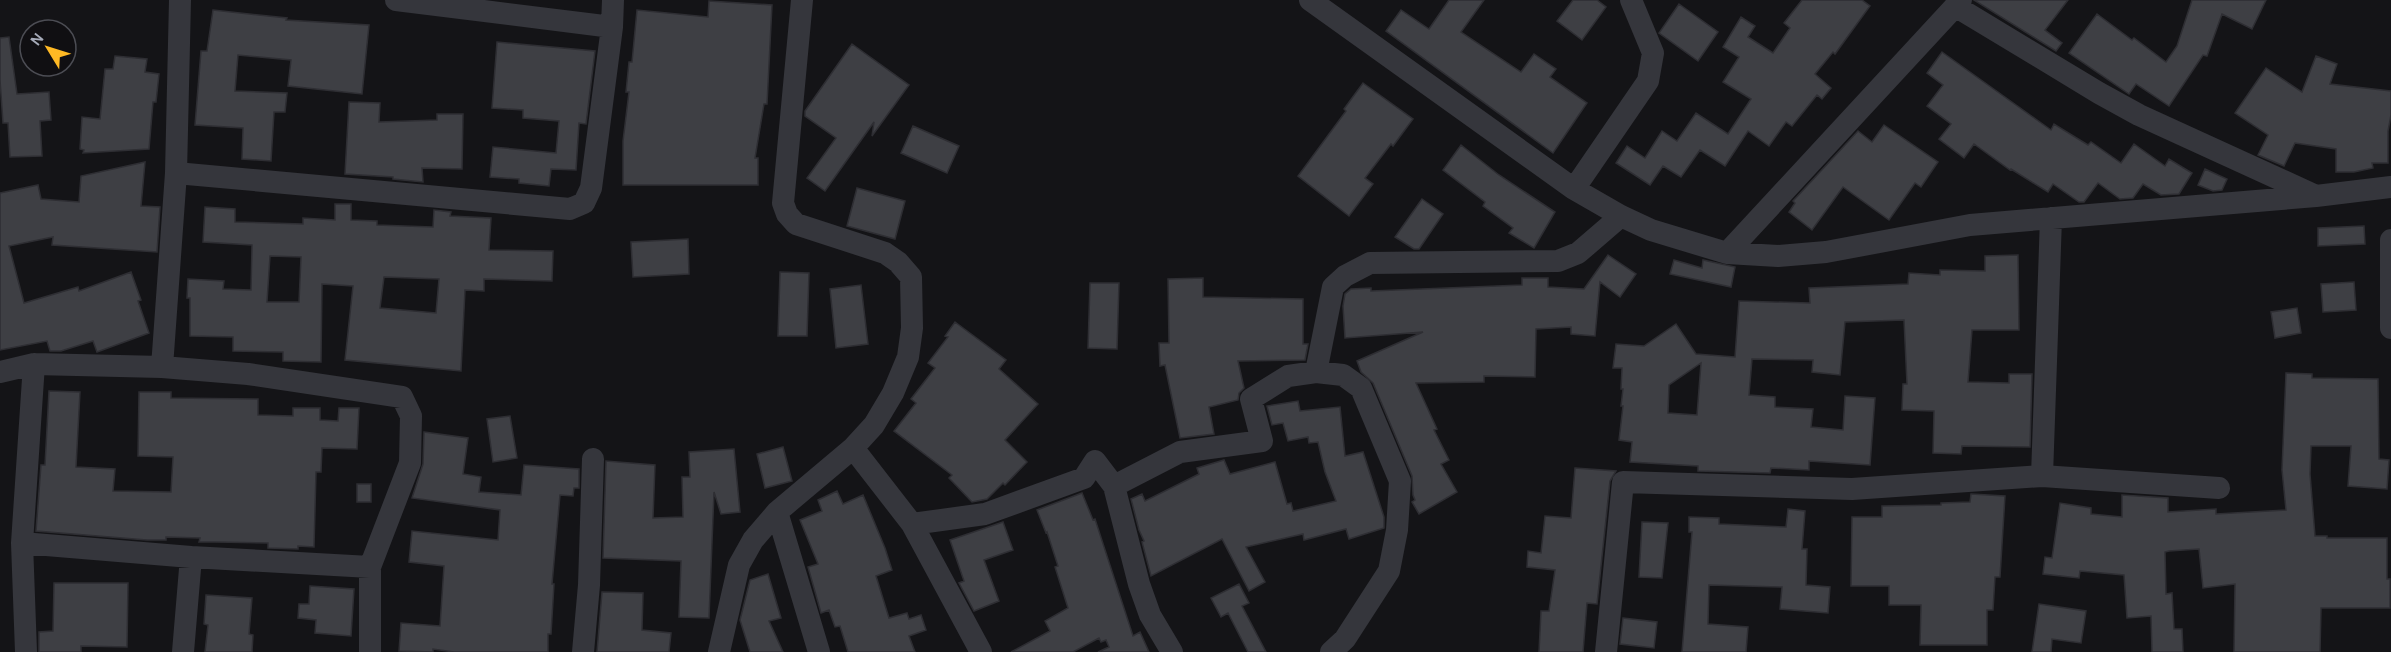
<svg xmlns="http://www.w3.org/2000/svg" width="2391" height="652" font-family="Karla,sans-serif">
<rect width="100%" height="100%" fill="#141417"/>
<path fill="#3e3f44" stroke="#2e2e33" stroke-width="1.5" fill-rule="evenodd" d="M1449 0H1484L1461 32 1521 72 1534 54 1556 69 1550 77 1587 103 1553 153 1386 31 1401 10 1429 29Z
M1573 0H1597L1606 7 1582 40 1557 21Z
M1802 0H1862L1870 6 1835 54 1833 52 1815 74 1831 88 1822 99 1817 95 1792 126 1786 122 1769 146 1748 131 1725 166 1700 150 1681 177 1663 166 1650 185 1616 163 1627 146 1645 158 1662 131 1677 141 1696 113 1728 134 1751 99 1723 82 1739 57 1723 47 1741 17 1755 26 1748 37 1773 53 1790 28 1784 23Z
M1974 0H2068L2045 30 2062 43 2056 51Z
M2192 0H2266L2252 29 2222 14 2207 56 2203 55 2169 106 2136 84 2129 94 2069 53 2097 14 2132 40 2134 38 2166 62 2177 46Z
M709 1 772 5 767 104H764L755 158H758V185H623V141L629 92H626L629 62H632L637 10 708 17Z
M1679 4 1718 32 1698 61 1659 33Z
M213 10 287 18 286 20 369 25 362 94 288 86 291 60 238 55 235 91 287 93 285 112H274L271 161 242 159 243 128 195 125 201 51H207Z
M9 37 17 94 49 92 51 120 40 121 42 156 10 157 8 123H3L0 80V38Z
M497 42 595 51 586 124 579 123 576 170 551 169 549 186 519 183V179L490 177 493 147 556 153 559 121 523 118V110L492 108Z
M852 44 909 85 872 136 874 122 825 191 807 178 836 138 805 116V111Z
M1942 52 2051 130 2054 124 2088 145 2091 142 2121 163 2134 144 2165 166 2169 159 2192 173 2179 194 2161 195 2143 184 2133 198 2120 199 2098 183 2084 202H2079L2053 184 2048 192 2011 169 2010 170 1974 144 1964 158 1939 139 1951 124 1927 106 1943 85 1927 73Z
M115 56 147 59 145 72 159 74 156 102H153L149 149 83 153 84 150 80 149 82 117 100 119 105 69H113Z
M2316 56 2337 64 2330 84 2391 91V115L2388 131V163H2372L2373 168 2354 172H2336V149L2295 143 2284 166 2258 155 2268 135 2235 113 2266 68 2302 92Z
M1363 83 1413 119 1393 146 1391 144 1365 178 1373 184 1349 216 1298 176 1346 111 1344 109Z
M349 102 380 103 379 122 437 120V114H463L462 169 422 168 423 182 393 179V177L345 174Z
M1884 125 1938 162 1921 187 1915 183 1889 220 1843 187 1812 230 1789 212 1795 203 1793 201 1858 131 1872 142Z
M913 126 959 146 947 173 901 153Z
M1461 145 1499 175 1555 212 1534 248 1509 233 1513 228 1483 206 1485 202 1443 170Z
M145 162 141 206 160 207 157 252 52 245 53 237 9 246 24 303 78 287 79 291 131 272 141 300 138 301 149 333 97 352 93 341 61 351H50L47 341 0 350V193L38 185 41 199 79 202 81 176Z
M2205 169 2227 179 2222 190 2213 191 2198 185Z
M857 188 905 201 895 239 847 226Z
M1422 199 1443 214 1419 249H1414L1395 237Z
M335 204H351V220L377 221V225L433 227 434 210 451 212 450 216 491 218 489 250 553 251 552 281 484 279V291L465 290 461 371 345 360 353 286 322 284 321 362 283 361V352L233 351V337L190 336V298H187L188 279 224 281 223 289 251 290 252 245 203 242 205 207 235 209V222L303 224V218L335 220ZM270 256 301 257 299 302H267ZM384 277 439 279 436 313 380 308Z
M2364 226 2365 244 2318 246V228Z
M688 239 689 274 633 277 631 242Z
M1608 255 1636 274 1620 297 1600 282 1595 336 1571 334V327L1536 329 1535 377 1484 376V382L1416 383 1437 429 1434 430 1449 460 1441 464 1457 492 1419 514 1412 502 1415 500 1413 495 1412 476 1373 383 1361 372 1357 361 1423 332 1345 338 1343 306 1345 294 1351 289 1371 288V291L1522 285V278H1548V287L1584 289Z
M2018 255 2019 330H1972L1968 382 2009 383V374H2032L2030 447 1962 446 1961 454 1933 453 1934 411 1902 410 1903 384H1907L1904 320 1845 322 1840 375 1812 372 1813 360 1752 359 1749 395 1775 397V407L1813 409 1811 427 1843 430 1845 396 1875 398 1870 465 1809 461V470L1771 468 1770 473 1698 471V466L1630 462 1632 442 1619 440 1623 406H1621L1623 389H1621L1622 368H1613L1616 344 1644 346 1676 324 1696 354 1735 357 1739 301 1810 303 1809 288 1908 284 1909 273 1940 275V270L1985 271V256ZM1701 363 1697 415 1668 413 1669 385Z
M1674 260 1702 268 1703 260 1735 267 1731 287 1670 274Z
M780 272 809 273 807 336H778Z
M1203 278V297L1303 299V344H1308L1305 360 1238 361 1244 388 1239 393 1238 400 1209 407 1214 434 1180 438 1165 365 1160 366 1159 343H1169L1168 279Z
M2354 282 2356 310 2323 312 2321 284Z
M1090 283H1119L1117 349 1088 348Z
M861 285 868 344 836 348 830 289Z
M2297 308 2301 333 2275 338 2271 312Z
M955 322 1006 360 999 369 1038 404 1005 440 1027 462 1005 485 1003 483 987 499 972 502 949 478 952 475 894 431 916 403 911 399 935 368 928 363 948 337 945 336Z
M2286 373 2312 374V378L2378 379 2379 459 2389 460 2387 489 2348 486 2351 446H2311L2310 474 2315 536H2327V538H2387V579H2390V608H2321L2320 652H2234L2235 584 2203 588 2199 549 2169 551 2165 552 2166 594 2172 593 2174 629H2182L2183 652H2152L2151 616 2127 618 2124 575 2080 571 2079 578 2043 574 2045 557 2052 558 2060 503 2091 508V514L2122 517V495L2168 498V512L2216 509V514L2286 510 2282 470Z
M49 391 80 392 76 467 115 469 113 491 171 492 173 457 138 456 139 392H171V398L258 399V415L293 416V408H320V420L338 421 339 408H359L357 449 322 448 321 472H316L314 547 298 546V549L268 548V543L215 542H199L200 538 166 537V540H147L36 531 41 465H45Z
M1298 401 1300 411 1340 407 1345 456 1363 452 1384 517V528L1349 539 1346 529 1304 540 1303 534 1246 547 1265 582 1249 591 1222 539 1151 576 1142 542 1144 541 1139 530 1131 499 1142 494 1145 501 1199 474 1197 468 1224 460 1230 474 1275 462 1287 504 1291 503 1293 511 1336 501 1325 472 1318 442 1309 443 1308 437 1288 441 1283 423 1272 425 1267 406Z
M510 416 517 458 493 462 487 419Z
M424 432 468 438 463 474 481 477 479 492 521 495 524 465 579 469V488H574L573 496 560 495 552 584H554L551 634H548V652H454L433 649V652L399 651 401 623 440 626 444 566 409 562 412 531 498 540 500 510 412 498 423 464Z
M783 447 792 481 765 488 757 454Z
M734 449 740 512 721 514 714 492 709 618 679 617 681 561 603 558 606 461 655 465 653 518 683 517 682 477H690L689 452Z
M1575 468 1616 471 1610 481 1597 604 1587 603 1583 652H1539L1541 611H1549L1555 570 1527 567 1528 551 1541 553 1545 516 1571 518Z
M357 484H371V502H357Z
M837 491 843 504 863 495 885 548 892 570 876 576 889 618 907 613 909 619 921 615 926 630 909 636 915 652H848L840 626 835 627 829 610 821 613 808 567 818 564 800 520 822 511 818 500Z
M1082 493 1093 520 1095 519 1133 636 1140 632 1149 652H1098L1109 647 1106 640 1101 642 1099 638 1073 652H1011L1050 631 1045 621 1068 608 1055 567 1058 566 1047 532 1046 533 1037 510Z
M1971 494 2005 496 2000 577H1995L1993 610H1987V645H1920L1921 605H1889V586H1851L1852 517H1882V506L1941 505V503L1970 502Z
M1788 509 1805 511 1802 549H1807L1806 585 1830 587 1828 613 1780 609 1782 587 1709 585 1708 624 1748 627 1746 652H1682L1692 532H1689V517L1719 518V524L1786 527Z
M1003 522 1013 550 984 560 999 601 974 611 959 583 964 581 950 540Z
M1642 522 1668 523 1662 578 1639 577Z
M768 574 781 618 769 621 783 652H750L740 620 750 580Z
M54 583H128L127 647 81 646V652H39V632L53 631Z
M1239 584 1249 603 1242 606 1266 652H1248L1228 613 1221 617 1211 598Z
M310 586 354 589 351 636 315 633 316 620 298 618 299 604H309Z
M602 592 643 593 642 630 671 633 669 652H597Z
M206 595 252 598 249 634 253 635 252 652H205L208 625 204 624Z
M2039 604 2086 611 2081 643 2052 639 2051 652H2032Z
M1623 618 1657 622 1654 648 1620 644Z"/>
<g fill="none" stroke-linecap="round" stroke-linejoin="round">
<path stroke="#35363c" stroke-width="22" d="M396 0 612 27
M1310 0 1574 189 1621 216 1651 230 1727 253 1778 256 1826 252 1970 225 2316 196 2391 187
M1955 6 2099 93 2139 115 2314 195
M176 173 570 209 584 203 591 188 612 27 613 0
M1574 189 1648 81 1653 53 1631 0
M2391 240V328
M1727 253 1961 0
M162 367 176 173 180 0
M0 372 34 364 162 367 248 374 402 397 411 416 410 463 370 567V652
M1316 372 1333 287 1345 276 1370 263 1558 261 1578 253 1621 216
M853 448 912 524 981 652
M2042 476 2051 218
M1114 486 1180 452 1262 441 1251 399 1288 376 1316 372 1343 375 1361 388 1400 481 1397 530 1389 571 1345 639 1331 652
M777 512 819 652
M912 524 985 514 1084 478 1095 461 1114 486 1139 584 1150 615 1172 652
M22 543 191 557 370 567
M26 652 22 543 34 364
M183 652 191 557
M583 652 589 585 593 459
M719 652 739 565 753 540 777 512 853 448 874 425 893 393 908 357 912 328 911 277 898 262 885 253 796 224 787 214 783 203 802 0
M1606 652 1623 482 1852 489 2042 476 2219 488"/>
</g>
<g transform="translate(48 48) rotate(308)"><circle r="28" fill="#100f12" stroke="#4c4d54" stroke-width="1.5"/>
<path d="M0-4.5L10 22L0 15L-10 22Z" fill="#ffb924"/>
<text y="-9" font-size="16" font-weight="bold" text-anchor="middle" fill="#a5aab8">N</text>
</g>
</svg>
